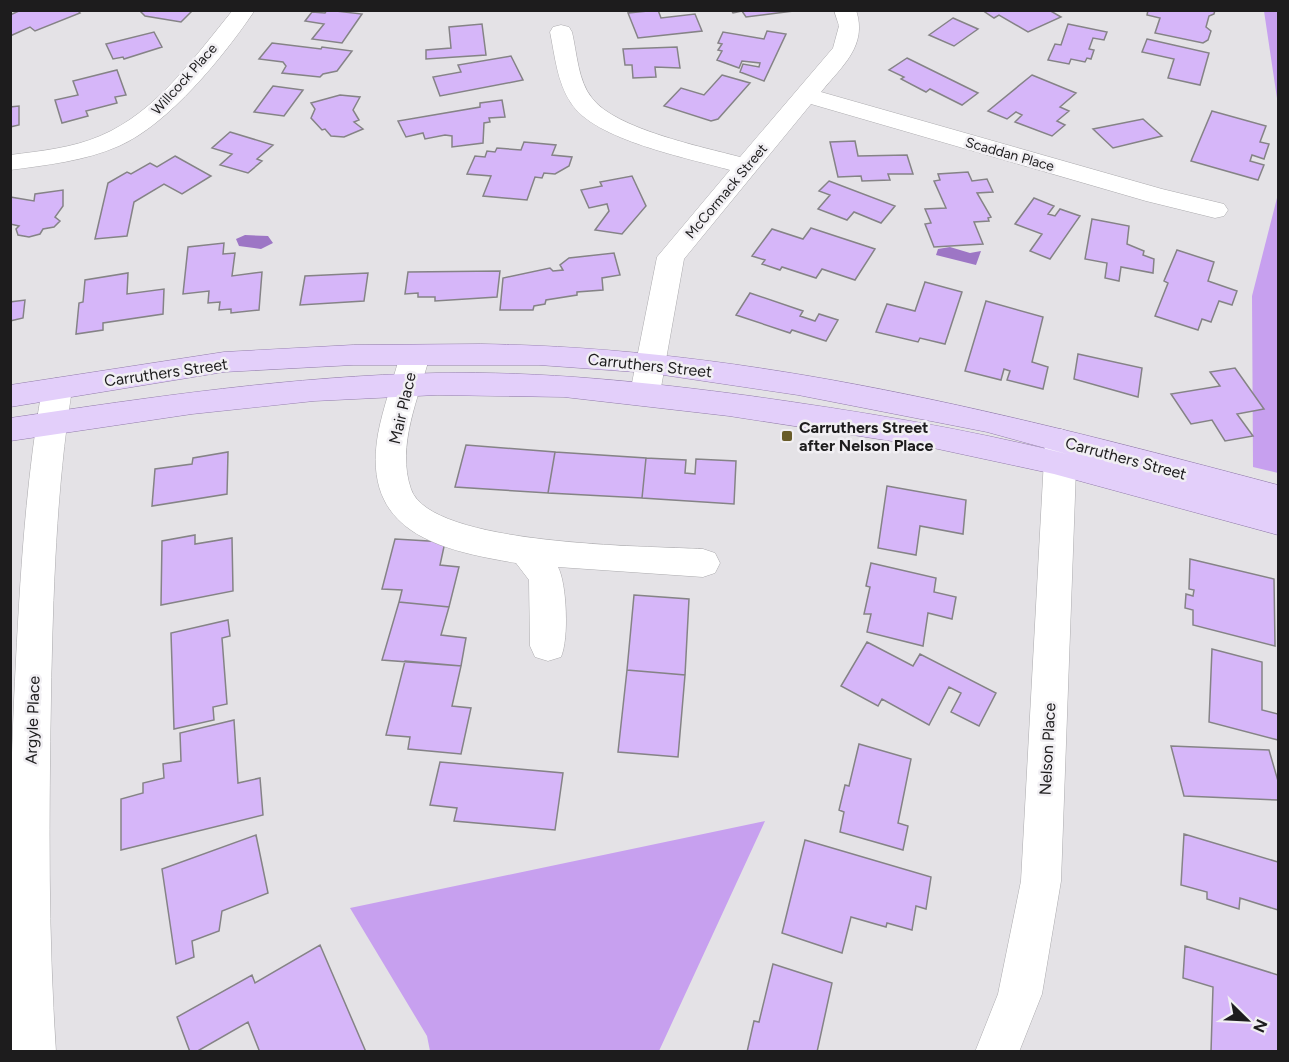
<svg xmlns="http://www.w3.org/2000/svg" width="1289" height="1062" font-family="Figtree,sans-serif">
<rect width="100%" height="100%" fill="#e4e2e6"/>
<path fill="#c7a0ef" d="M1264 11H1278V105Z
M1278 194V473L1253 467 1252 296Z
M765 821 659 1051H430L427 1036 350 908Z"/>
<path fill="#9d76c5" d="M245 235 268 236 273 243 261 249 239 246 236 239Z
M950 247 970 253 981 251 976 265 936 255 938 249Z"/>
<path fill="#d6b6f9" stroke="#858386" stroke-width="1.5" d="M21 10H77L80 13 35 31 30 27 10 36V15Z
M139 10H193L181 22 145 16Z
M327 10 362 14 342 43 312 39 324 24 305 21 312 12 325 13Z
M658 10 661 18 695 14 702 31 638 38 628 13Z
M731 10H793V11L746 17 742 11 733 13Z
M982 10H1049L1061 17 1028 32 999 15 994 18Z
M1148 10H1215L1214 14 1209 16 1206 27 1211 31 1208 40 1203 43 1155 33 1160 18 1147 15Z
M953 18 978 29 954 46 929 35Z
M482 24 486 55 426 59V50L451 48 449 27Z
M1068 24 1107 32 1104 40 1093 38 1089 49 1094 50 1091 59 1087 58 1085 62 1071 59 1069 64 1048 60 1055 44 1061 45Z
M767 31 786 34 764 81 740 72 743 64 759 67 760 63 742 61 739 68 717 60 722 51 718 50 722 44 718 43 723 32 764 39Z
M154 32 162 47 124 59 123 57 113 59 106 44Z
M1147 39 1209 53 1200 85 1168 78 1174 59 1142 52Z
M272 43 321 49 322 47 352 51 337 71 323 74 320 77 282 73 286 66 283 62 259 59Z
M677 47 680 68 655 67 656 77 633 78 632 65H625L623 49Z
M511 56 523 80 440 96 433 77 461 72 458 65Z
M907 58 978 93 962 105 930 89 926 92 901 79 904 77 889 70Z
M117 70 126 95 115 97 117 103 86 111 88 116 62 123 55 100 78 95 73 81Z
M722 75 750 83 718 119 711 121 664 106 681 88 704 95Z
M1032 75 1076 93 1060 107 1069 111 1057 121 1065 125 1052 136 1015 122 1022 115 1016 112 1007 119 988 111Z
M273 86 303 90 284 116 254 112Z
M340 95 360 97 353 110 359 120 354 122 363 129 344 137 331 136 325 129 322 130 311 118 315 109 311 103Z
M502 100 505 117 489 118 490 122 484 123 483 143 452 147V136L445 135 425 139 423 133 406 137 398 121 480 107V103Z
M19 106V125L10 127V107Z
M1212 111 1266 126 1260 142 1269 144 1264 159 1252 155 1250 161 1264 165 1258 180 1191 161Z
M1143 119 1162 136 1113 148 1093 129Z
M230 132 273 145 257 159 262 161 248 173 220 165 232 154 212 148Z
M855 141 858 156 907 155 913 174H888L890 180 862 181 861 176 838 177 830 142Z
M524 142 556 145 552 155 572 157 569 166 555 174 544 173 542 178 535 177 527 200 483 196 491 176 467 174 475 156 485 157 487 151 495 152 497 148 521 150Z
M175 156 211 176 182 194 164 184 134 202 127 236 95 239 108 183 127 172 131 174 150 163 157 167Z
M968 172 972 181 987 179 993 192 977 193 991 217 988 218 989 221 974 222 983 244 934 247 925 224 931 223 925 209 946 208 934 181 940 180 938 174Z
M632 176 646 206 622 234 595 230 609 211 607 204 589 208 581 190 602 186 600 182Z
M829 181 895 206 881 223 854 212 847 220 818 209 830 195 819 191Z
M63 190V206L55 217 60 221 54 227 43 229 40 234 29 237 18 235 16 229 19 226 10 224V197L34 201 35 194Z
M1034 198 1054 206 1048 214 1055 216 1060 209 1080 216 1050 259 1030 251 1042 234 1015 224Z
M1092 219 1129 226 1127 244 1144 251 1143 255 1154 259 1153 273 1121 267 1119 281 1105 278 1107 263 1085 259Z
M811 228 875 249 855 280 822 269 816 278 782 267 780 270 762 264 765 260 752 256 772 229 803 239Z
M224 243 223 254 235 253 232 276 262 272 259 310 231 313V309L219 310 220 302 208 303 209 291 183 294 188 247Z
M1177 250 1214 262 1208 281 1237 291 1232 305 1219 301 1211 322 1202 319 1198 330 1155 316 1168 283 1164 281Z
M614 253 620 275 602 278 603 290 577 292V295L546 300 545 304 534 306 533 310H500L503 278 550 268 553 271 563 270 560 265 569 258Z
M500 271 497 297 435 301V297H418V293L405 294 408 272Z
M128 273 127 294 164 289 163 314 103 323V330L76 334 79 303 83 302 85 280Z
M368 273 364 301 300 305 305 276Z
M925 282 962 292 945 344 920 338 918 342 876 332 887 304 915 311Z
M750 293 803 311 800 316 815 321 819 314 838 320 826 341 792 330 790 333 736 315Z
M25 300 23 318 10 321V302Z
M986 301 1043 317 1032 362 1048 367 1043 389 1007 380 1010 371 1004 369 1001 380 965 371Z
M1078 354 1142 368 1138 397 1074 379Z
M1235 368 1264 409 1237 414 1253 436 1225 441 1212 420 1191 424 1171 394 1220 386 1210 372Z
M466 445 555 452 548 493 455 487Z
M228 452 227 494 152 506 155 469 192 464 193 458Z
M555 452 646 458 642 498 548 493Z
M646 458 686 460 685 473 695 474 696 459 736 461 734 504 642 498Z
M887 486 966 500 963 534 920 526 916 555 878 548Z
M195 535V544L232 538 233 591 161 605 162 541Z
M395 539 445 542 440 565 459 567 449 607 399 602 402 590 382 589Z
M1190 559 1274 579 1275 646 1193 625V610L1185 608 1186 594 1193 596 1194 590 1189 589Z
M871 563 936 578 934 592 956 597 952 619 928 613 923 646 867 632 871 614H864L870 587 866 586Z
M634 595 689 599 685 675 627 670Z
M399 602 449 607 441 635 466 638 461 666 382 660Z
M228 620 230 636 222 638 227 704 213 707 214 720 174 729 171 633Z
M867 642 913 666 920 654 996 693 979 726 951 712 961 693 949 687 929 725 882 699 878 706 841 686Z
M1212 649 1262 662V710L1278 714V740L1209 722Z
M405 661 461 666 452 706 471 708 461 754 408 749 410 737 386 735Z
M627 670 685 675 678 757 618 752Z
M234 720 238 783 260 778 263 815 121 850V799L143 793V783L164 778 163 764 181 761 180 733Z
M859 744 911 759 898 823 908 826 903 850 840 832 844 812 839 810 845 785 849 786Z
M1171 746 1269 750 1278 781V800L1184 796Z
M440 762 563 773 555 830 454 821 457 808 430 805Z
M1184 834 1278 862V910L1240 898 1239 909 1207 899V892L1181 885Z
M256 835 268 893 222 911 219 931 192 941 194 957 176 964 162 869Z
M805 840 931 877 926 909 916 906 912 930 887 923 886 927 851 917 842 953 782 933Z
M320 945 366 1052H256L259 1050 248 1022 196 1052H190L177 1017 252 975 255 983Z
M1185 946 1278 975V1052H1211L1213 987 1183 978Z
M773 964 832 983 817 1052H747L754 1021 759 1022Z"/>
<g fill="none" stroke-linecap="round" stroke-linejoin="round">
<g stroke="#acabae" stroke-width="1">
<path id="minor" d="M233 10H255C224 56 169 124 119 146 85 161 47 165 10 170V155C41 151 72 148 100 136 157 112 195 56 233 10Z
M834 10H856C868 46 842 66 821 92L1162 189 1224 204 1228 210 1224 216 1215 218 1146 201 811 104 684 259 660 393 656 401 645 404 634 401 630 393 657 257 730 170C688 158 594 140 571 103 557 82 555 56 550 32L553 27 561 25 569 27 572 32C577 53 578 81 592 98 615 129 703 147 740 157L833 48 839 26Z
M415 345 425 348 430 355C419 397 396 446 411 489 430 546 649 546 703 549L715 553 720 563 715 573 703 577 558 567C567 584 569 639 561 657L548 661 535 657 530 646 529 580 516 563C438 550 361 532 378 434 383 407 393 381 400 355L405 348Z
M57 378 68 381 72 389C56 491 53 594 51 697 49 815 48 933 56 1052H12C7 935 9 818 14 701 19 597 24 492 42 389L46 381Z
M1061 429 1072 433 1077 441 1061 881 1042 994 1019 1052H975L998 994 1021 881 1045 441 1050 433Z"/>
</g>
<g stroke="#927cab" stroke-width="1">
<path id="major" d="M481 344C756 348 1014 415 1278 485V535L1054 474 924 446 729 416 564 397 437 395 314 401 192 414 10 441V418C152 397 293 376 436 373 542 371 646 382 751 396 857 411 963 428 1067 454L987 432 798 395 650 373 539 365H353L224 372 10 407V385L224 352 353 345Z"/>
</g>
<use href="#minor" fill="#fff" fill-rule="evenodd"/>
<use href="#major" fill="#e3cffa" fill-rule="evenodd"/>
</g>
<rect fill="#695c29" stroke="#f1eff3" stroke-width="2" x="781" y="430" width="12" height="12" rx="3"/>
<g text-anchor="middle" stroke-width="5" stroke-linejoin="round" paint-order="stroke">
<g font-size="14" fill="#1d1c1d" stroke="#f1eff3">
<text transform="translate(184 79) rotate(-48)" y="5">Willcock Place</text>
<text transform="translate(1010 154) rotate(16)" y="5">Scaddan Place</text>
<text transform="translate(726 191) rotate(-50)" y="5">McCormack Street</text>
</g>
<g font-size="16" fill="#1d1c1d" stroke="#f1eff3">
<text transform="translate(650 365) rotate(6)" y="6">Carruthers Street</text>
<text transform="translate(166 372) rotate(-8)" y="6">Carruthers Street</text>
<text transform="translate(402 408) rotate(-77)" y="6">Mair Place</text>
<text transform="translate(1126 458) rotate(15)" y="6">Carruthers Street</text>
<text transform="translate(32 720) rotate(-88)" y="6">Argyle Place</text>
<text transform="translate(1047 749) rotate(-87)" y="6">Nelson Place</text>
</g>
<g font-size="16" font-weight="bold" fill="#1d1c1d" stroke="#f1eff3" text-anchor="start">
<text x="799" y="433">Carruthers Street<tspan x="799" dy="18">after Nelson Place</tspan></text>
</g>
</g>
<rect width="1289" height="1062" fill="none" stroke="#1d1c1d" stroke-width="24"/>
<g transform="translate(1247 1020) rotate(114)" stroke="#f1eff3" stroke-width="4.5" paint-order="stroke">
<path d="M0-4.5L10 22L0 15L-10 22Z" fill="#1d1c1d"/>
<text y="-9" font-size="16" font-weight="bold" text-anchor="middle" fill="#1d1c1d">N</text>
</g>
</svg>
